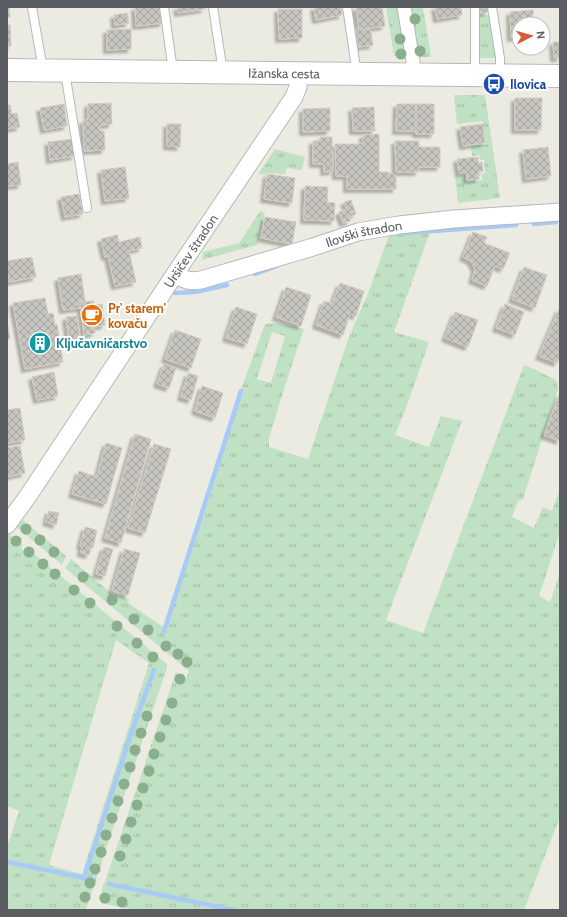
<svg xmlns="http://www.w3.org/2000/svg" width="567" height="917" font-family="Cabin,sans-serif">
<defs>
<pattern id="grass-tufts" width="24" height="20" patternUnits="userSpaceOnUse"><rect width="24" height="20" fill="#c1e1c5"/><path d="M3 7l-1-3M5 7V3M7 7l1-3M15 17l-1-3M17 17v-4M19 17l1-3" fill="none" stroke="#a0baa3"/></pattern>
<pattern id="building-cross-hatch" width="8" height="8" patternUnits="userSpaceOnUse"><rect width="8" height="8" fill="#c7c5bf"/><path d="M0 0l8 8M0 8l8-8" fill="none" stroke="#a5a39f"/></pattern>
<filter id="shadow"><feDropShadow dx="-3.5" dy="3.5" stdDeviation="1" flood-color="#0004"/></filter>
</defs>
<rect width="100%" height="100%" fill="#ecebe2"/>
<path fill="url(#grass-tufts)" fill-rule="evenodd" d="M386 7H399L407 57 394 56Z
M408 7H423L431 57H417Z
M489 15 496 58H480L479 16Z
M454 95H485L500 198 458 203 455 176 465 175 466 182 482 180V174L485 173 484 160H480L479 155 472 156 471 146 486 144 483 121 457 124Z
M275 149 305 157 302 170 287 168 285 174 266 173 265 175 258 174Z
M260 211 265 213 257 245 202 260 203 252 239 243Z
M425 228 430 232 394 332 429 342 408 403 395 435 429 447 441 416 462 421 386 620 423 633 524 365 534 369 556 380 558 389 523 499 518 501 512 517 534 528 543 507 552 511 560 489V532L539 596 550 602 560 573V817L524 910H134L101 903 99 899 176 672 186 679 189 671 65 568 71 559 112 594 129 599 128 603 165 628 236 403 265 324 276 323 304 329 285 386 269 438V447L308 459 349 337 369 291 390 232ZM272 332 285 336 271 383 257 379Z
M19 517 66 556 62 565 13 524Z
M7 532 23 545 21 548 24 551 27 548 167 664V668L86 909 89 910H7V847L19 811 7 806ZM116 640 149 663 82 874 49 865Z"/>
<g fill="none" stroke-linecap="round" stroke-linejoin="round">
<path stroke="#a8caf6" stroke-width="4.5" d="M534 224 556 222
M405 233 516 225
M255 274 277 266
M175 293 195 292 227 285
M164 631 241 391
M8 862 94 880
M84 878 131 734 154 670
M109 884 233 910"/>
</g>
<path fill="url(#building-cross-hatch)" stroke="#d0cdc1" filter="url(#shadow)" d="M7 7H9L10 17H7Z
M135 7H161L163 23 136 26Z
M177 7H204L205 9 178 13Z
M314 7H341L342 15 316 20Z
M356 7H382L385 26 359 30Z
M435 7H461L462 15 437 19Z
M480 7H488V12L480 13Z
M278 9H302V38L279 39Z
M533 10V24H519V37L511 38 510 12Z
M127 13 129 23 115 25 114 15Z
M7 25H10L11 46H7Z
M359 28V30L370 28 373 45 358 47 355 29Z
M131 29V49L107 50V30Z
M553 42H560V58H554Z
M515 98H542L541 130H515Z
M111 103 112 124 100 125V131H104L105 150 84 151 83 120H88V104Z
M64 104 67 126 44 130 40 108Z
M397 104H416V131H396Z
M416 104H434V134H416Z
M7 105H10L12 114 17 113 20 127 7 129Z
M374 107 375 131H353L352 108Z
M330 108V131L303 132V109Z
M167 124H181L180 147 167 146Z
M483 124 485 143 463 146 460 127Z
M379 134V172H387L396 176V189H347V176H336L335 144H363V135Z
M320 137H332L333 171 324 172V164H313V141H320Z
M73 139 75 156 50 160 48 142Z
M395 141H419V147H440V167H419L418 172H396Z
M548 147 551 176 526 179 523 150Z
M478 157V163L482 162 483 171 478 172 479 179 467 180V172L459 173 457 159Z
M18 162 21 185 7 186V164Z
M125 167 129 198 105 201 101 170Z
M267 174 295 178 292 203 264 199Z
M305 186 328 187 327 202 335 203 334 221 304 220Z
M79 194 83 214 65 217 61 197Z
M351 200 356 214 349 217 350 221 343 223 339 212 347 209 344 202Z
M265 217 296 222 292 244 261 238Z
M473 232 487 237 484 243 510 253 503 269 495 266 487 286 472 280 475 269 471 261 463 257Z
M117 235 119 242 140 237 142 248 129 251 136 282 115 286 108 256 105 257 101 239Z
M32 257 36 277 9 282 7 268V261Z
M524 267 547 275 535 308 512 299Z
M81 274 85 301H79L80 308 63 310 58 278Z
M340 283 364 291 356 316 350 314 343 335 316 325 324 301 332 304Z
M286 287 311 295 301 326 276 317Z
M45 298 48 314 53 313 55 325 57 324 63 362 25 369 13 303Z
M93 301 94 305 102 304 105 325 94 327 95 333 84 335 80 302Z
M505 304 524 312 515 335 496 328Z
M236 307 257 314 247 344 226 338Z
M559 309H560V356L557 363 539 356Z
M455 312 478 320 468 347 445 338Z
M77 316 80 338 69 340 66 317Z
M7 321 10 339H7Z
M175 330 201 339 191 368 165 359Z
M164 364 176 368 169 388 157 384Z
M54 372 58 396 37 400 32 377Z
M188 373 198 376 191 400 181 397Z
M202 386 223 393 215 418 195 411Z
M560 393V441L544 435Z
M20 408 25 440 7 443V410Z
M135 434 151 439 121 543 105 538Z
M106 443 122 448 106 504 72 494 79 471 97 477Z
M154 444 171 449 145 533 128 528Z
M20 446 25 473 7 477V448Z
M49 511 59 513 56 525 46 522Z
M85 527 97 530 93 548 91 547 89 555 81 553 82 546H80Z
M104 547 113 549 105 576 96 574Z
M124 549 140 553 128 595 112 591Z"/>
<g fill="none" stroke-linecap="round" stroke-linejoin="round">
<g stroke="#b5b7bb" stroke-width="10">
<path id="service" d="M32 7 43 70
M164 7 173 71
M213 7 223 72
M347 7 355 61 356 73
M475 7V75
M492 7 500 58V75
M65 72 87 208"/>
</g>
<g stroke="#b5b7bb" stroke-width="15">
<path id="pedestrian" d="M404 7 413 61V74"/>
</g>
<g stroke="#b5b7bb" stroke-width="19">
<g id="minor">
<path id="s1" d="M175 274C185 280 189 282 201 280L313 247 358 232 399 225 454 219 560 212"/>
<path id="s2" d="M7 525 28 496 175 274 294 97 298 87 299 73"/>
</g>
</g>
<g stroke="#b6b8bd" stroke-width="24">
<g id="secondary">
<path id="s3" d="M7 70 560 76"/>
</g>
</g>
<use href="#service" stroke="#fff" stroke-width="8"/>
<use href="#pedestrian" stroke="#fff" stroke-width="13"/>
<use href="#minor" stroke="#fff" stroke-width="17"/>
<use href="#secondary" stroke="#fff" stroke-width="22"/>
</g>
<g fill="#8baf8d">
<circle cx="415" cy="19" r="5.5"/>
<circle cx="400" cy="39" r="5.5"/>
<circle cx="420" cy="51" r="5.5"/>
<circle cx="401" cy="54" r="5.5"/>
<circle cx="26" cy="529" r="5.5"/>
<circle cx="40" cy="540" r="5.5"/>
<circle cx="16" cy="541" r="5.5"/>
<circle cx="29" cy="552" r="5.5"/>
<circle cx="54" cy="552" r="5.5"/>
<circle cx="43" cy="564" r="5.5"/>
<circle cx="55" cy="574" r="5.5"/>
<circle cx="83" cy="577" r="5.5"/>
<circle cx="74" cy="590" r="5.5"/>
<circle cx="112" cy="600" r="5.5"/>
<circle cx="90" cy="603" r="5.5"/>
<circle cx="134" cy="619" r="5.5"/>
<circle cx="117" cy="626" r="5.5"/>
<circle cx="148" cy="630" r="5.5"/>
<circle cx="137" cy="643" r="5.5"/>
<circle cx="166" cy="646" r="5.5"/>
<circle cx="178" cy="654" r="5.5"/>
<circle cx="153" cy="657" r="5.5"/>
<circle cx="187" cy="662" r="5.5"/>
<circle cx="180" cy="679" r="5.5"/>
<circle cx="172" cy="703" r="5.5"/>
<circle cx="147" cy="716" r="5.5"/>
<circle cx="166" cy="720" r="5.5"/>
<circle cx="141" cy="733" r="5.5"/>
<circle cx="160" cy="737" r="5.5"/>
<circle cx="135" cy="750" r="5.5"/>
<circle cx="154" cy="754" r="5.5"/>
<circle cx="130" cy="767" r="5.5"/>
<circle cx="149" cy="771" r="5.5"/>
<circle cx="124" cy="784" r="5.5"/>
<circle cx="143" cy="788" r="5.5"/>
<circle cx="118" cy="801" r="5.5"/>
<circle cx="137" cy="805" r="5.5"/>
<circle cx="112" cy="818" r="5.5"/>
<circle cx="131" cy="822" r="5.5"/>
<circle cx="106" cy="835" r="5.5"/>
<circle cx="126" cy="839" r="5.5"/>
<circle cx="101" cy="852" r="5.5"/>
<circle cx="120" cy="856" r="5.5"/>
<circle cx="95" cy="869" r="5.5"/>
<circle cx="90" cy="883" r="5.5"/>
<circle cx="85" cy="897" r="5.5"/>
<circle cx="105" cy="898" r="5.5"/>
<circle cx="122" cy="902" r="5.5"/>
</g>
<defs>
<g id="bus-disc" transform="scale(1.15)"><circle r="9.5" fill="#1a4fb4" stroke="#fff"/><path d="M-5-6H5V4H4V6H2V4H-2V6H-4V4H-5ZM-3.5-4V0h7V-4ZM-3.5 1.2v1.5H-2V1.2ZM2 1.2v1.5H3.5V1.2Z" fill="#fff"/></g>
<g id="cafe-disc" transform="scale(1.15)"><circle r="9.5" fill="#e8710a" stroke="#fff"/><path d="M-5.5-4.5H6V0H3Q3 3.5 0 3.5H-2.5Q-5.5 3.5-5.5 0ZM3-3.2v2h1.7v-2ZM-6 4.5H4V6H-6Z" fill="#fff"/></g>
<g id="building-disc" transform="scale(1.15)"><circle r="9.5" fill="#0f9aa8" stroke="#fff"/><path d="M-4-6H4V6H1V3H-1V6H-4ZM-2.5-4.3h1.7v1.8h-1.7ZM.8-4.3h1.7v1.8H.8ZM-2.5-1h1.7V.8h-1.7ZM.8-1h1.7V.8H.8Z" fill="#fff"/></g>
</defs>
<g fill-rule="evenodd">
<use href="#bus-disc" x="494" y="84"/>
<use href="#cafe-disc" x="92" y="315"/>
<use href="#building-disc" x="40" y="343"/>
</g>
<g text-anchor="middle" stroke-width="4" stroke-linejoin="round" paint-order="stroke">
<g font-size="13" fill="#5a5d61" stroke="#fff">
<text dy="5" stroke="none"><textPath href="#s3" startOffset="277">Ižanska cesta</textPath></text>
<text dy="5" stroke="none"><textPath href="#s1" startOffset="197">Ilovški štradon</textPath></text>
<text dy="5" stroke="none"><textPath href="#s2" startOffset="330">Uršičev štradon</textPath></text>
</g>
<g font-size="13" font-weight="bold" fill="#164399" stroke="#fff" text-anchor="start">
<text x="510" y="89">Ilovica</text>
</g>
<g font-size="13" font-weight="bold" fill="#c56008" stroke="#fff" text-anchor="start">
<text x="108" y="313">Pr' starem'<tspan x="108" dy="15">kovaču</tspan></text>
</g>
<g font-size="13" font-weight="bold" fill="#0d838f" stroke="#fff" text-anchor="start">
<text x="56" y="348">Ključavničarstvo</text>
</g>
</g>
<rect width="567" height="917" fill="none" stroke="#5a5d61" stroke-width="16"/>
<g transform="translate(531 36) rotate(84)"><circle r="19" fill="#ffffff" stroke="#bdbec0"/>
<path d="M0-3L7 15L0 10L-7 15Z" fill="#d75c3d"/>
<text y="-6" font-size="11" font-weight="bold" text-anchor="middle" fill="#5a5d61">N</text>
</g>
</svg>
